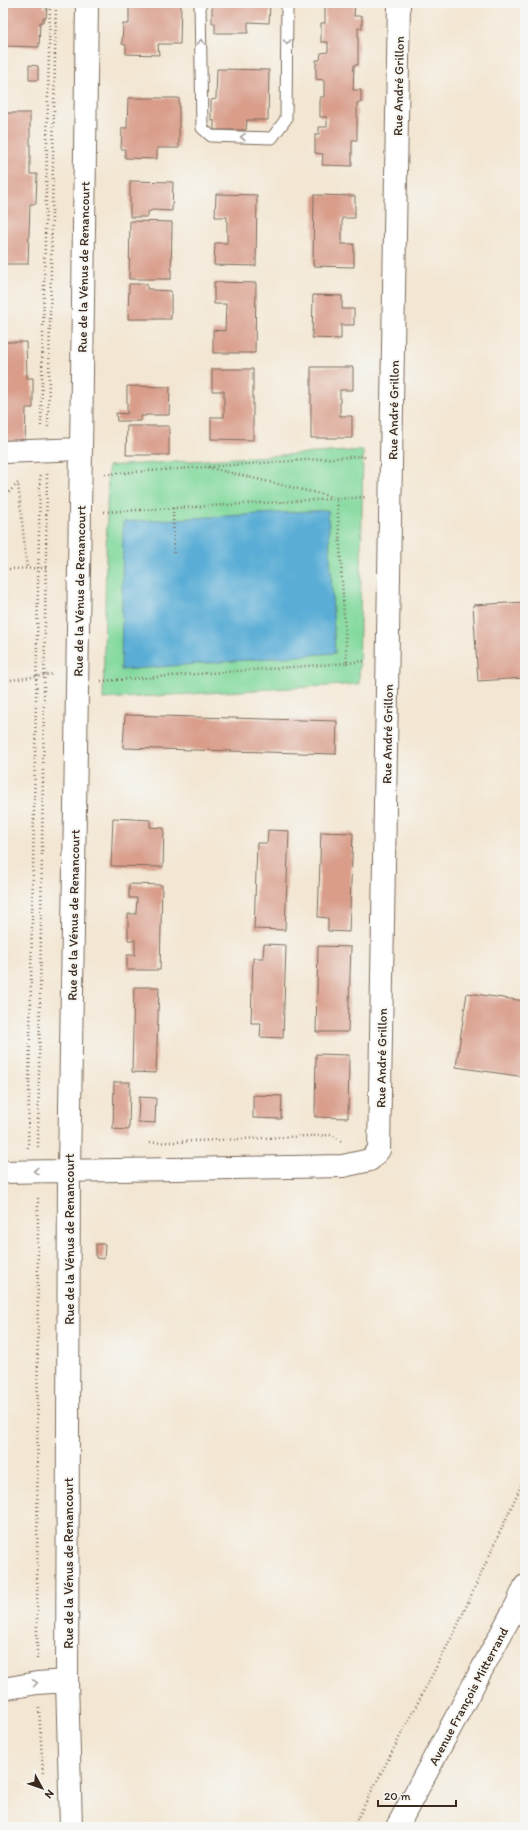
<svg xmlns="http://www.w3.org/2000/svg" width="528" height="1830" font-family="Itim,sans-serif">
<rect width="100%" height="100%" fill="#f6f6f2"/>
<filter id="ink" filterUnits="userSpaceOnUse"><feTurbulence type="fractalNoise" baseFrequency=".025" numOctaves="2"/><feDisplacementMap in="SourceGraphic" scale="8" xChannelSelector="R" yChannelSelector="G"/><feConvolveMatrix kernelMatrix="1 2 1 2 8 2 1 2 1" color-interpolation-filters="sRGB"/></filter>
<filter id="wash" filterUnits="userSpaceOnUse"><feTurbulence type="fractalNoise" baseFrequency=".012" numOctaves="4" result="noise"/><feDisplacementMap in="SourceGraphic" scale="16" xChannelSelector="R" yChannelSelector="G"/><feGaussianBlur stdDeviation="0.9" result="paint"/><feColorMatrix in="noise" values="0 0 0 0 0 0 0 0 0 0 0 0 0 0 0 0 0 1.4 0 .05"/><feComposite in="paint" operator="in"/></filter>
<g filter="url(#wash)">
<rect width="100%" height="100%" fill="#f3e6d2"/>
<path fill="#82d99d" stroke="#5e825e" d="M363 450 359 684 103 699 108 466Z"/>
<path fill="#5aadd6" stroke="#4a6c7a" d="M328 510 335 653 121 670 123 522Z"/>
<g id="blocks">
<path fill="#d99d8a" d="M3 3H44V7L47 8 46 18H43V22H40L39 47 3 46Z
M129 3H181L180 44H158L159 55 126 54V45L122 44 123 24H129Z
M212 3H270L269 23 248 22V33H215V23H212Z
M315 3H355L354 16H362V28H358V65H354L353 90H361V103H357V140H352V166L322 165 323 154 315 153V134H319V127H327V117H320V97H324V80L316 79V60H320L321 53 328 52V42H321V23H325V5Z
M29 65 38 66V80H29Z
M217 69 269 70 268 120H247L246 130H214V120L211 121V100L216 99Z
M128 98H179V148H157V159L125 158V149H121L122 128H127Z
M3 113H30V174H37L36 204H30L28 264H3Z
M130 181 173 182 172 211 153 210 148 212V217H130Z
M216 194 257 195 256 266 214 265 215 243H227V217H215Z
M314 195 355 196V218H342V244H354V267L313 266Z
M130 221 172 222 171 279H129Z
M214 282 256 283 255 353H213V330L225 331 226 304H214Z
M129 284H147V289H152V290L171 291V319H128Z
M313 295 342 296V309H354V325H341V339L312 338Z
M3 342H26L27 378H33V408H26L25 444H3Z
M311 367H353V390H340V416H352V438H311Z
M212 369H253V440L211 439V417H224V391H212Z
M127 386 170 387 169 415H146V416H141V421H117L116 413 127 414Z
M127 426H169V455H126Z
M525 602V678L478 681 473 605Z
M125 715 337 721 336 754 123 748Z
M113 818 150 820V827L164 828 163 867 111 866Z
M268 830 289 831 285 930 254 929 257 843H267Z
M321 832 353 833 349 932 328 931V918L318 917Z
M129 884 162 885 160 970H127V955H135V940H128V914H136L137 898H129Z
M264 944 286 945 283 1038 260 1037 261 1023H251L253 958H263Z
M318 946 351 947 348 1032H316Z
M134 987H159L156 1073 132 1072Z
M467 993 525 1001V1077L456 1067Z
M316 1054 349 1055 348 1118 315 1117Z
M114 1082H130L129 1130 113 1129Z
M253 1095 282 1096 281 1119 253 1118Z
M139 1097 156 1098 155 1123 138 1122Z
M96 1244H105L104 1259 96 1258Z"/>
</g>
</g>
<g filter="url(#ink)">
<use href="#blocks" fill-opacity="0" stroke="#7b6c5d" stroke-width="1"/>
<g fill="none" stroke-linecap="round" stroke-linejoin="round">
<g stroke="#7b6c5d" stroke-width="13">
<path id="service" d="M200 3 202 128 211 136 272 138 286 119 287 3"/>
</g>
<g stroke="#7b6c5d" stroke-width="24">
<path id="minor" d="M3 452 81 449
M3 1172 343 1166 370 1160 379 1150 399 3
M3 1689 37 1683 67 1681
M71 1827 67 1681 69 1169 81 449 87 3"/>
</g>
<g stroke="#7b6c5d" stroke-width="24">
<path id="secondary" d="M397 1827 517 1604 525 1586"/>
</g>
<path stroke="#7b6c5d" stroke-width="2.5" stroke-dasharray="1 3" stroke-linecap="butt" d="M41 426 50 3
M48 427 56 3
M105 474 363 456 366 459
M3 498 18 483 27 568
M173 508 174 556
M104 512 367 497
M3 565 6 569 46 568
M347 663 364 661
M3 681 54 674
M101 681 347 663 337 498 206 467
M150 1143 332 1135 341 1141
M38 1147 47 474
M28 1148 40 475
M37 1659 38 1196
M39 1708 43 1775
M353 1827 455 1631 525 1477"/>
<use href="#service" stroke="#fff" stroke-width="11"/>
<use href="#minor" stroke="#fff" stroke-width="22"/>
<use href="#secondary" stroke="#fff" stroke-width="22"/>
</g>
<defs><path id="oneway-chevron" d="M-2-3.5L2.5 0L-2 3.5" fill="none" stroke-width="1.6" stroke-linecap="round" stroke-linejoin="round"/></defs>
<g stroke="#a79f9a">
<use href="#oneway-chevron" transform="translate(201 42) rotate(-91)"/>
<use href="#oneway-chevron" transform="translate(287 42) rotate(90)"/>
<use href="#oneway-chevron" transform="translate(243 137) rotate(-178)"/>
<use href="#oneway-chevron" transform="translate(36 1171) rotate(178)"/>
<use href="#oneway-chevron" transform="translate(35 1683) rotate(-8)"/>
</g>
</g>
<g text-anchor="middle" stroke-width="4" stroke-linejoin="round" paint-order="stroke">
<g font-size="13" fill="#3b2a1e" stroke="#f6f6f2">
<text transform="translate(398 86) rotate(-89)" y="5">Rue André Grillon</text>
<text transform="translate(83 267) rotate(-89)" y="5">Rue de la Vénus de Renancourt</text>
<text transform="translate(393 410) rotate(-89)" y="5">Rue André Grillon</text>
<text transform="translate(79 591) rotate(-89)" y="5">Rue de la Vénus de Renancourt</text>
<text transform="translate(387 734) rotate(-89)" y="5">Rue André Grillon</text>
<text transform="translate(73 915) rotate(-89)" y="5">Rue de la Vénus de Renancourt</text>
<text transform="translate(381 1058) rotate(-89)" y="5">Rue André Grillon</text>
<text transform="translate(69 1239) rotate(-90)" y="5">Rue de la Vénus de Renancourt</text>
<text transform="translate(68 1563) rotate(-90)" y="5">Rue de la Vénus de Renancourt</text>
<text transform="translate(468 1696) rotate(-62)" y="5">Avenue François Mitterrand</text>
</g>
</g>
<rect width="528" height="1830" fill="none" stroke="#f6f6f2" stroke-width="16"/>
<g transform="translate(42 1788) rotate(130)" stroke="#f6f6f2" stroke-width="3" paint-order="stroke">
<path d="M0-3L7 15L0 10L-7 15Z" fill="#3b2a1e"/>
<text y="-6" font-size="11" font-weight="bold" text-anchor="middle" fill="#3b2a1e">N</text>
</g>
<path d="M378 1800v6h78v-6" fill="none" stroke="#3b2a1e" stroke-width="2"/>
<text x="384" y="1800" font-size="12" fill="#3b2a1e" stroke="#f6f6f2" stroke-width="3" paint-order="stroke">20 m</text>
</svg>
